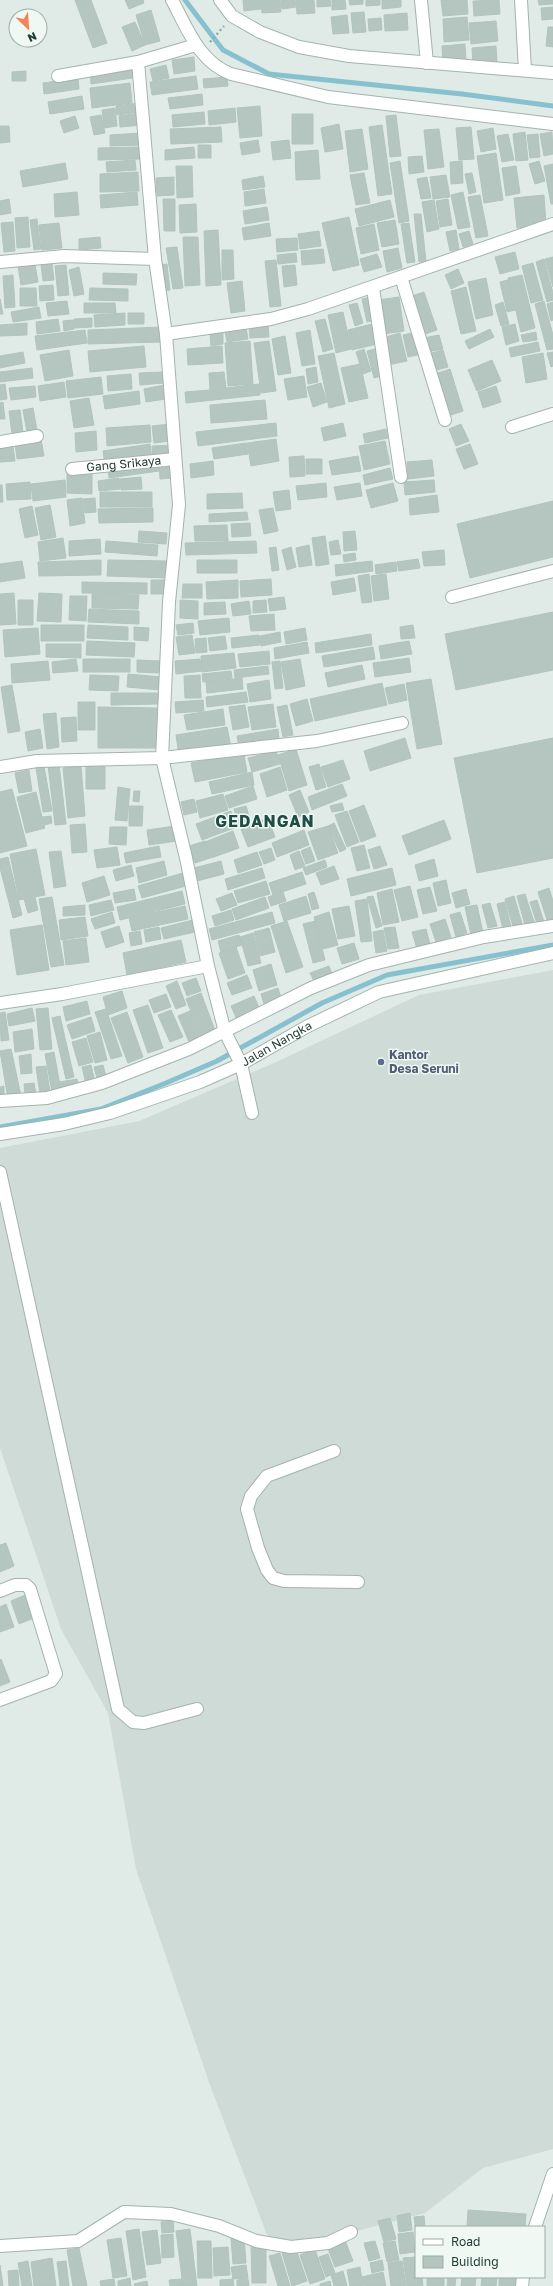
<svg xmlns="http://www.w3.org/2000/svg" width="553" height="2286" font-family="'Golos Text',sans-serif">
<rect width="100%" height="100%" fill="#e0ebe7"/>
<path fill="#cedbd6" d="M553 970V2149L483 2168 425 2213 278 2252 266 2232 210 2085 136 1869 108 1713 61 1629 0 1448V1148L139 1121 274 1063 419 995Z"/>
<g fill="none" stroke-linecap="round" stroke-linejoin="round">
<path stroke="#87c1d0" stroke-width="5" d="M185 0 223 50 269 74 462 94 553 106
M0 1127 101 1109 166 1083 217 1061 322 1003 387 975 553 945"/>
</g>
<path fill="#b5c6c0" stroke="#b2c4be" d="M75 0H91L107 43 93 48Z
M125 0H143L144 3 129 9Z
M243 0H260L261 9 244 11Z
M261 0H280L281 12 262 13Z
M281 0H295L296 7 282 9Z
M296 0H314L315 13 297 14Z
M317 0H330L331 6 317 7Z
M332 0H345L346 9 332 10Z
M349 0H363V4L350 5Z
M366 0H380V5L366 6Z
M382 0H401V7L382 9Z
M441 0H467L468 14 443 16Z
M499 0 500 14 474 16 473 1Z
M538 0H553V4L539 5Z
M553 7V19L542 20 541 8Z
M151 10 160 41 145 45 136 15Z
M364 12 366 32 353 33 351 13Z
M407 13 408 30 385 31 384 15Z
M347 15 349 33 333 34 331 17Z
M467 17 469 40 444 42 443 19Z
M381 18 382 30 369 31 368 19Z
M496 21 498 41 471 44 469 23Z
M135 22 145 45 132 51 122 27Z
M548 27H553V47L546 46Z
M465 44 466 61 443 63 442 46Z
M496 46 497 62 473 64 472 48Z
M194 57 195 71 174 74 172 60Z
M166 65 169 78 153 81 150 69Z
M131 66 133 78 91 84 90 72Z
M26 71V81H12V72Z
M196 76 198 89 152 95 150 82Z
M227 77 228 86 204 88 203 79Z
M78 78 79 89 44 94 43 83Z
M130 83 132 103 92 108 90 88Z
M202 94 203 105 170 109 168 98Z
M82 96 84 109 50 114 48 102Z
M139 103 140 112 117 115 116 106Z
M260 106 262 136 240 138 237 108Z
M115 108 117 126 104 128 102 110Z
M235 108 236 122 209 125 208 111Z
M204 112 205 124 173 127 172 115Z
M140 113 142 125 120 127 119 116Z
M292 114H313V144H292Z
M101 115 105 133 94 135 90 117Z
M396 115 401 156 390 157 386 116Z
M75 116 79 128 64 133 60 121Z
M339 124 343 149 325 152 321 128Z
M382 125 392 194 378 196 369 127Z
M0 126H9L10 142 0 143Z
M221 127 222 142 171 144 170 129Z
M471 127 474 159 459 160 456 128Z
M493 128 496 149 481 152 477 131Z
M362 129 368 169 350 172 345 131Z
M439 129 444 167 428 169 424 130Z
M525 132 528 160 516 161 513 134Z
M552 132 553 154 544 156 540 134Z
M141 133V145L110 146V135Z
M508 134 514 160 502 162 497 136Z
M538 134 540 157 530 158 527 135Z
M258 140 260 152 242 155 240 143Z
M289 140 291 158 273 160 271 142Z
M198 145H211V158H198Z
M139 147 140 159 98 160V148Z
M194 147 195 158 165 160V150Z
M318 150 320 179 296 180 295 152Z
M496 153 503 200 484 203 477 156Z
M422 156 424 172 409 174 408 157Z
M135 160 136 170 107 172 106 162Z
M400 161 409 221 399 223 390 163Z
M462 161 463 183 451 184 450 162Z
M539 161 545 181 535 184 529 164Z
M65 163 68 179 23 187 20 171Z
M553 164V204H551L544 166Z
M176 166H192L193 197 177 198Z
M516 166 520 193 506 196 502 168Z
M138 172 139 191 100 192V174Z
M364 173 370 203 356 205 350 175Z
M472 173 476 192 469 194 465 174Z
M446 175 450 197 433 199 430 177Z
M263 176 265 187 243 190 242 180Z
M174 177V195L157 196 156 178Z
M427 177 431 198 421 199 417 179Z
M264 189 266 203 245 206 244 192Z
M77 192 79 215 55 217 54 194Z
M137 192 138 205 101 208 100 195Z
M463 192 470 227 458 229 451 195Z
M480 195 488 236 476 238 468 197Z
M544 195 546 225 517 228 514 198Z
M9 199 11 213 0 215V201Z
M163 199H175V231H164Z
M448 199 452 225 440 227 436 201Z
M390 200 394 217 359 226 355 209Z
M434 200 439 229 427 232 422 202Z
M196 204 197 232 180 233 179 205Z
M267 207 269 220 245 224 243 211Z
M414 214H421L426 261 419 262Z
M28 217 30 247 17 248 15 218Z
M349 217 359 265 333 271 322 223Z
M37 219 41 249 34 250 30 220Z
M395 220 399 244 382 247 377 223Z
M13 222 15 251 4 252 1 223Z
M59 223 62 248 42 250 39 225Z
M269 223 271 236 244 240 242 228Z
M409 223 415 262 407 263 401 224Z
M374 224 379 250 361 254 356 228Z
M218 230 221 285 206 286 204 231Z
M456 230 459 249 450 251 446 232Z
M319 231 321 246 300 249 298 234Z
M469 231 473 244 463 247 459 234Z
M100 237 101 248 79 250V239Z
M183 237H198L200 285 185 286Z
M297 238 298 250 277 252 276 239Z
M177 247 183 288 173 289 166 248Z
M398 248 402 268 387 272 383 251Z
M323 249 325 263 302 265 301 251Z
M222 250H233L234 279 222 280Z
M515 252 519 269 500 274 495 257Z
M296 253 297 262 278 264 277 255Z
M377 254 382 267 364 272 360 259Z
M553 257V287L545 259Z
M544 259 553 293V300L547 302 536 262Z
M276 260 281 306 270 307 265 261Z
M533 263 543 300 531 303 522 266Z
M35 264 38 282 21 285 18 266Z
M52 264 54 280 43 281 41 265Z
M167 264 170 290 162 291 159 265Z
M66 265 69 295 58 296 55 266Z
M295 265 297 285 284 287 282 266Z
M79 267 84 294 74 296 69 270Z
M458 269 464 283 451 289 445 275Z
M103 273 137 274 136 285 103 284Z
M13 275 15 307 5 308 3 276Z
M522 275 535 328 521 332 508 278Z
M486 278 493 315 476 319 468 282Z
M508 280 515 310 507 312 500 282Z
M242 281 245 311 231 313 227 283Z
M53 285 54 300 40 301 39 286Z
M466 287 476 331 461 334 451 291Z
M20 288H36L37 306H20Z
M90 288 128 289V301L89 300Z
M424 292 437 330 422 335 409 297Z
M370 297 376 320 367 322 362 299Z
M399 297 404 331 383 334 378 300Z
M0 299 3 314H0Z
M67 301 69 314 48 316 46 303Z
M544 301 553 335V349L547 350 535 304Z
M503 302 509 324 501 326 495 305Z
M553 302V320L551 321 547 304Z
M84 303H115L116 313H84Z
M357 303 363 323 355 326 349 305Z
M39 307 41 318 13 322 11 312Z
M343 312 351 349 336 353 328 315Z
M125 313V325L95 327 94 315Z
M128 313H144V324H128Z
M92 318V327L74 328V319Z
M58 319 60 331 37 334 36 322Z
M325 319 333 349 323 352 315 321Z
M73 320 74 329 64 331 63 321Z
M27 323V335L0 336V325Z
M268 324 269 337 250 338 249 326Z
M372 324 377 344 352 350 348 330Z
M515 324 519 341 506 345 502 327Z
M161 327V342L88 344V330Z
M246 328 248 339 227 342 225 331Z
M490 329 494 337 469 349 465 341Z
M85 330 87 343 37 350 35 336Z
M310 330 315 364 302 366 296 333Z
M417 332 422 354 408 357 403 335Z
M536 332 537 340 523 342 521 335Z
M223 333V344L211 346 210 334Z
M400 333 407 361 388 365 382 338Z
M439 335 443 349 427 352 424 338Z
M285 336 291 373 278 375 272 339Z
M250 341 253 384 228 386 225 343Z
M269 341 276 391 261 393 254 343Z
M538 342 540 351 511 357 509 348Z
M144 346 146 367 90 372 88 351Z
M222 346 223 363 188 365 187 349Z
M379 348 386 375 374 378 367 351Z
M364 349 371 371 363 374 356 352Z
M69 350 73 376 45 381 40 355Z
M443 350 448 367 433 371 428 354Z
M23 352 25 363 0 368V356Z
M553 352V366L551 367 547 353Z
M334 353 345 404 329 408 318 356Z
M543 353 547 379 526 383 522 357Z
M492 360 501 381 477 391 468 370Z
M360 364 368 398 349 402 341 368Z
M316 367 318 382 308 384 306 369Z
M32 368 33 378 0 382V372Z
M450 369 463 411 448 416 435 374Z
M164 372V383L140 385 139 373Z
M224 372 226 388 259 384 260 395 186 403 185 392 210 390 209 373Z
M131 374 132 389 108 391 107 376Z
M304 376 307 397 288 400 284 379Z
M101 377 103 394 68 398 66 381Z
M64 382 66 397 40 401 38 386Z
M321 383 327 402 313 407 307 387Z
M5 384 7 399 0 400V385Z
M164 385 166 399 146 402 144 389Z
M35 386 36 397 11 400 9 388Z
M496 386 501 402 483 408 478 392Z
M139 391 140 404 105 409 103 396Z
M89 398 94 425 74 428 70 401Z
M265 400 267 419 211 423 210 405Z
M3 402 5 419H0V403Z
M33 408 37 430 27 432 23 410Z
M20 410 23 432 12 434 9 411Z
M276 423 277 436 198 446 196 432Z
M343 423 346 436 324 441 321 428Z
M170 424 171 441 154 443 152 426Z
M461 424 469 441 456 446 449 429Z
M150 425 151 442 107 446 106 428Z
M386 429 388 438 365 443 363 434Z
M96 431 97 450 76 452 75 433Z
M41 439 44 456 17 459 15 443Z
M276 439 279 461 251 466 247 443Z
M385 441 390 464 364 470 359 446Z
M246 443 248 454 214 459 212 448Z
M150 444 152 459 105 465 103 451Z
M470 444 478 464 464 469 456 449Z
M172 445 173 457 153 458 152 446Z
M13 446 15 461 0 462V448Z
M304 456 305 476 290 477 289 457Z
M358 456 361 471 332 475 329 461Z
M306 459H322V474H306Z
M173 460 174 478 160 479 159 461Z
M432 460 434 476 408 479 407 462Z
M213 461 214 475 191 478 190 464Z
M157 462 159 471 109 478 108 468Z
M390 468 393 479 365 485 363 475Z
M67 471H92V494L67 493Z
M141 477 142 489 121 490 120 479Z
M119 478 120 489 99 491 98 481Z
M65 480 66 497 33 501 31 484Z
M434 480 435 492 405 495 404 482Z
M30 482 31 499 7 500 6 484Z
M326 483 327 497 298 500 296 486Z
M360 483 362 496 337 500 334 487Z
M393 483 398 501 371 508 366 490Z
M0 485H2L3 502H0Z
M289 490 291 509 276 511 273 492Z
M100 492H152V507H100Z
M242 493 243 508 207 509V494Z
M437 495 439 512 410 515 409 499Z
M82 498 85 523 70 526 67 500Z
M95 498 96 512 85 513 83 499Z
M553 501V557L470 578 457 524Z
M50 505 56 537 41 540 35 508Z
M32 506 38 535 25 538 19 509Z
M153 508V522L99 523 98 509Z
M273 508 278 531 264 534 259 510Z
M247 512 248 520 209 522V514Z
M250 523 251 536 232 537 231 524Z
M227 525 228 541H195L194 526Z
M139 531 167 533 166 544 138 542Z
M355 531 357 550 344 551 343 532Z
M325 536 329 564 316 566 312 538Z
M63 538 66 558 40 561 38 542Z
M100 539 101 554 69 556V541Z
M338 540 341 554 331 555 329 542Z
M106 541 158 545 157 556 105 552Z
M256 541 257 553 186 555 185 543Z
M309 545 312 565 299 567 296 548Z
M276 547 279 570 272 571 269 548Z
M291 547 296 567 287 570 282 550Z
M444 550 445 565 424 566 422 552Z
M355 553 356 560 344 562 343 555Z
M418 559 420 568 399 571 397 562Z
M101 560V575L39 576 38 562Z
M108 560 169 561V578L107 576Z
M197 560H237V573H197Z
M22 561 25 578 0 582V564Z
M372 561 373 571 336 576 335 565Z
M396 562 397 571 376 574 375 565Z
M369 574 372 602 362 603 358 576Z
M386 574 389 599 374 601 371 576Z
M354 578 356 591 333 595 331 582Z
M271 579 272 595 241 597 240 581Z
M151 580H167L168 594H151Z
M238 580V598L207 599 206 582Z
M82 582 147 583V594L82 593Z
M183 584H202V598H182Z
M14 593 16 624 0 625V594Z
M39 593 62 594 61 622 37 621Z
M92 594 139 595 138 609 92 608Z
M70 596H87L86 621 69 620Z
M284 597 286 609 270 611 268 599Z
M18 600H33V625H18Z
M180 600 198 601V619L180 618Z
M266 600 267 612 253 613V601Z
M249 601 251 614 233 616 231 604Z
M225 602 226 614 204 615V603Z
M89 609 139 611V624L88 622Z
M553 612V670L456 690 445 634Z
M274 614 275 630 251 631 249 616Z
M229 618 230 632 200 635 198 621Z
M193 623 194 633 178 635 176 625Z
M41 625H84V641H41Z
M88 625 128 627V640L87 638Z
M413 625 415 638 401 639 400 627Z
M134 627 149 628 148 641 134 640Z
M38 628 40 654 5 657 3 630Z
M305 628 307 640 286 644 284 632Z
M280 632 281 642 261 646 260 636Z
M371 634 372 645 316 653 315 643Z
M192 635 195 653 179 655 176 637Z
M259 635 260 645 232 648 231 638Z
M225 636 227 649 210 651 208 638Z
M206 638 207 652 196 653 195 639Z
M87 641 135 643 134 657 86 655Z
M409 641 412 654 381 659 379 646Z
M307 642 309 653 275 659 274 648Z
M46 644H81V658L46 657Z
M373 647 375 659 324 667 322 656Z
M269 651 270 664 240 667 238 654Z
M234 653 236 668 202 672 201 656Z
M409 658 411 672 375 677 373 663Z
M76 659 78 671 53 673 52 662Z
M83 659H130V672H83Z
M200 659 202 671 176 674 175 661Z
M300 659 305 686 286 690 281 662Z
M137 660 161 661 160 673 137 672Z
M48 661 50 680 12 683 11 664Z
M280 661 283 688 275 689 272 662Z
M362 665 365 679 328 687 325 673Z
M268 666 269 674 235 678 234 670Z
M231 671 232 678 203 682 202 674Z
M128 674 162 677 160 690 127 687Z
M90 675 119 676 118 691 89 690Z
M200 675 201 698H185L184 676Z
M242 678 243 689 207 693 206 682Z
M431 679 442 744 417 749 406 683Z
M269 680 271 699 250 702 247 684Z
M382 683 387 705 315 721 310 699Z
M404 684 407 700 389 704 385 688Z
M12 685 20 731 8 733 1 687Z
M246 692 248 702 207 707 206 697Z
M111 693H158V704L111 705Z
M307 699 313 721 296 726 290 704Z
M203 700 204 711 176 713 175 702Z
M78 702H95V730H78Z
M273 704 276 727 252 730 248 707Z
M245 705 249 727 233 730 229 707Z
M287 705 293 735 283 737 277 707Z
M98 707 157 708V748H98Z
M223 709 225 725 187 730 184 715Z
M56 713 59 747 47 749 43 714Z
M76 717 77 741 62 742 61 718Z
M227 727 231 747 179 755 176 735Z
M40 729 43 748 28 751 25 732Z
M278 729 279 740 239 747 237 736Z
M405 738 411 758 370 771 364 751Z
M553 738V858L477 873 454 758Z
M296 749 307 785 289 791 278 755Z
M276 751 280 764 252 772 248 758Z
M244 754 247 772 195 782 191 763Z
M343 760 350 779 328 787 321 767Z
M105 763V789H86V764Z
M59 764 66 824 55 825 48 765Z
M319 764 326 787 316 790 309 767Z
M44 766 52 811 43 812 36 768Z
M81 766 85 816 68 818 63 768Z
M280 767 287 790 267 797 260 774Z
M29 770 32 791 19 793 15 773Z
M252 772 254 785 212 794 209 782Z
M342 784 347 796 312 810 308 797Z
M253 786 257 799 229 808 225 796Z
M118 787 130 789 127 821 115 820Z
M12 789 27 846 0 853V792Z
M300 790 309 812 298 817 289 795Z
M134 791H140L139 802 133 801Z
M36 792 42 817 51 816 52 823 44 825 45 828 26 833 17 797Z
M223 794 228 810 200 818 196 801Z
M194 799 197 812 184 815 181 802Z
M342 803 344 810 332 812 330 806Z
M364 805 376 836 361 842 349 811Z
M129 806H143L142 826H129Z
M246 806 251 822 238 826 234 809Z
M231 811 237 827 202 840 196 824Z
M347 811 359 842 347 847 335 815Z
M268 818 275 837 248 847 241 829Z
M444 820 451 839 409 855 402 836Z
M334 823 346 849 340 852 328 826Z
M85 824 87 852 72 853 70 825Z
M175 826 177 841 149 845 147 830Z
M328 826 338 853 318 860 308 832Z
M110 827H127L126 845 109 844Z
M304 830 309 845 277 857 272 843Z
M233 831 239 848 211 858 205 842Z
M205 841 210 858 195 863 189 846Z
M364 845 370 868 357 871 351 848Z
M159 846 161 857 126 863 124 853Z
M380 846 387 865 374 869 368 850Z
M117 847 120 865 97 868 94 850Z
M310 847 315 861 306 864 301 851Z
M271 848 275 860 264 864 259 852Z
M36 849 45 895 35 897 38 910 28 913 24 899 19 900 10 854Z
M61 851 66 886 54 888 49 852Z
M299 851 305 866 295 870 290 855Z
M257 852 262 865 238 873 234 860Z
M8 857 22 915 13 918 0 868V859Z
M434 859 438 876 419 881 415 865Z
M325 860 327 867 306 875 303 868Z
M164 861 167 875 139 883 136 868Z
M221 861 224 874 193 882 190 869Z
M131 865 134 876 116 881 113 870Z
M334 866 339 879 321 885 316 873Z
M262 868 265 878 228 890 225 879Z
M392 868 396 885 351 896 347 879Z
M302 872 306 884 273 895 269 883Z
M183 873 186 886 142 898 138 886Z
M104 876 110 895 87 902 82 883Z
M446 880 451 903 438 906 433 883Z
M266 881 270 894 238 903 234 891Z
M410 886 418 917 402 921 394 890Z
M430 887 437 911 423 914 417 890Z
M549 888 553 901V925L549 926 538 892Z
M134 889 136 900 115 903 113 893Z
M392 889 399 922 383 925 377 893Z
M466 889 470 904 456 908 452 893Z
M182 891 185 904 120 920 117 907Z
M283 892 286 901 271 906 268 897Z
M314 892 319 908 312 910 308 894Z
M232 893 237 905 221 911 216 899Z
M525 894 534 922 525 925 517 896Z
M306 896 311 913 284 921 279 905Z
M373 896 382 926 376 928 367 897Z
M514 896 523 927 514 930 505 899Z
M52 897 64 965 51 967 39 899Z
M265 897 269 908 236 920 232 909Z
M367 899 372 941 361 942 355 901Z
M111 900 114 910 91 916 89 905Z
M537 900 544 922 537 924 530 902Z
M505 902 511 927 503 929 497 904Z
M490 903 497 926 488 928 482 905Z
M85 905V915L63 916V907Z
M477 905 483 933 471 935 465 907Z
M185 906 188 919 132 931 129 918Z
M349 906 355 936 338 939 332 909Z
M231 910 234 920 215 926 212 916Z
M112 912 115 923 95 929 91 919Z
M272 912 275 923 212 940 209 929Z
M329 912 338 945 323 949 314 917Z
M460 912 467 933 456 937 450 915Z
M85 917 88 936 61 940 59 920Z
M445 919 451 937 436 942 430 924Z
M193 920 195 932 164 939 161 928Z
M287 921 303 967 286 973 271 926Z
M315 921 325 960 313 963 303 924Z
M42 925 49 970 17 975 10 930Z
M119 926 124 942 106 948 101 932Z
M159 927 161 939 146 942 144 930Z
M395 927 399 948 388 949 384 928Z
M269 928 275 952 260 956 254 932Z
M426 929 431 948 418 952 412 932Z
M383 930 387 951 376 953 373 932Z
M140 931 142 944 131 946 129 933Z
M253 933 261 963 248 966 240 937Z
M239 935 242 945 221 952 218 941Z
M86 938 89 962 66 965 63 941Z
M181 940 186 962 127 975 123 953Z
M354 943 359 959 342 964 337 948Z
M236 947 245 973 228 979 219 953Z
M271 964 277 985 259 991 253 970Z
M329 966 332 974 314 981 310 973Z
M247 975 252 988 232 995 227 983Z
M196 978 201 991 187 996 182 983Z
M177 981 186 1005 176 1009 166 986Z
M278 988 282 1001 265 1007 261 994Z
M122 991 127 1008 108 1015 103 997Z
M201 993 216 1033 202 1039 186 999Z
M166 994 171 1007 154 1013 149 1000Z
M254 996 261 1012 238 1022 231 1006Z
M87 1001 90 1014 66 1021 63 1007Z
M148 1005 163 1048 148 1053 133 1010Z
M32 1008 35 1021 9 1026 7 1014Z
M48 1008 52 1049 40 1050 36 1009Z
M106 1009 122 1056 111 1059 95 1012Z
M171 1010 183 1037 170 1042 158 1015Z
M190 1011 201 1039 190 1044 178 1016Z
M5 1012 9 1040 1 1041 0 1013Z
M127 1012 143 1057 128 1063 111 1018Z
M60 1016 74 1077 66 1079 52 1018Z
M91 1017 95 1031 72 1039 67 1025Z
M32 1029 34 1049 15 1052 13 1032Z
M100 1032 107 1060 95 1063 87 1036Z
M86 1038 93 1062 79 1066 72 1042Z
M11 1049 21 1096 8 1099 0 1051Z
M54 1052 61 1091 52 1092 45 1054Z
M31 1054 32 1073 21 1074 19 1056Z
M91 1065 95 1082 86 1084 82 1067Z
M103 1065 107 1080 98 1082 94 1067Z
M46 1066 50 1092 40 1094 36 1067Z
M77 1079 79 1088 62 1092 60 1082Z
M34 1083 36 1094 25 1095 24 1084Z
M4 1086V1098H0V1087Z
M6 1543 14 1566 0 1572V1545Z
M28 1594 37 1617 19 1624 11 1601Z
M6 1604 14 1627 0 1632V1607Z
M1 1659 10 1682 0 1686V1660Z
M468 2210 526 2214 525 2227H467Z
M410 2213 412 2230 399 2232 397 2216Z
M424 2216 425 2227H416V2232L414 2217Z
M390 2218 396 2239 384 2242 378 2221Z
M173 2220 174 2232 162 2233 161 2222Z
M139 2229 146 2277 133 2280 126 2231Z
M190 2229 197 2286H183L176 2231Z
M157 2230 161 2263 147 2265 142 2232Z
M413 2232 415 2252 400 2254 398 2234Z
M173 2234 174 2257 162 2258 161 2235Z
M244 2237 246 2263 233 2264 231 2238Z
M121 2238 127 2276 113 2278 107 2240Z
M345 2240 353 2261 335 2267 327 2246Z
M197 2241H211L212 2278H198Z
M375 2241 380 2258 369 2261 364 2243Z
M395 2241 399 2260 387 2262 383 2243Z
M251 2245H266V2283H252Z
M228 2247 230 2275 214 2276 213 2248Z
M79 2248 87 2286H73L67 2250Z
M296 2249 307 2281 292 2286 282 2253Z
M315 2249 325 2279 310 2284 300 2255Z
M280 2253 290 2286H278L269 2256Z
M328 2254 335 2273 326 2277 319 2257Z
M416 2257V2277H422L423 2286H407L403 2258Z
M52 2258 56 2286H34L31 2262Z
M382 2260 384 2270 372 2273 370 2263Z
M28 2261 32 2286H22L18 2263Z
M66 2261 69 2286H60L57 2262Z
M402 2261 406 2286H391L388 2263Z
M0 2265 3 2286H0Z
M246 2265 248 2278 233 2279 231 2267Z
M360 2267 363 2286H350L347 2270Z
M18 2270 19 2286H9L8 2271Z
M343 2271 347 2286H334L331 2275Z
M383 2272 386 2286H364L362 2277Z
M427 2277H444V2286H427Z
M448 2277H456L455 2286H447Z
M462 2277H476L475 2286H461Z
M482 2277H497L496 2286H481Z
M499 2277H519L518 2286H499Z
M130 2278 131 2286H118V2281Z
M114 2279 115 2286H101L100 2281Z
M182 2279 183 2286H170L169 2280Z
M233 2279 234 2286H220V2280Z
M248 2279 249 2286H237V2280Z
M147 2281 148 2286H135L134 2284Z
M330 2281 331 2286H320V2284Z"/>
<g fill="none" stroke-linecap="round" stroke-linejoin="round">
<g stroke="#a3b3ae" stroke-width="14">
<g id="minor">
<path d="M172 0C187 28 199 62 231 74L328 97 553 124"/>
<path d="M220 0 232 16 260 32 299 47 349 56 553 73"/>
<path d="M421 0 427 63"/>
<path d="M521 0 525 70"/>
<path d="M138 62 155 259 166 334 179 505 169 602 162 758 186 858 208 966 225 1032 241 1064 252 1113"/>
<path d="M58 76 138 62 196 45"/>
<path d="M0 262 64 256 155 259"/>
<path d="M401 277 445 420"/>
<path d="M373 288 401 477"/>
<path d="M166 334 271 319 308 309 553 224"/>
<path d="M512 427 553 414"/>
<path d="M0 442 37 436"/>
<path id="s1" d="M72 469 175 459"/>
<path d="M452 597 553 571"/>
<path d="M0 767 37 761 162 758 317 741 402 723"/>
<path d="M0 1003 62 994 208 966"/>
<path d="M0 1101 47 1098 102 1083 189 1049 311 988 369 965 484 937 553 926"/>
<path id="s2" d="M0 1134 64 1124 110 1113 200 1082 241 1064 308 1026 379 992 553 953"/>
<path d="M0 1172 118 1709 133 1722 144 1723 197 1709"/>
<path d="M334 1451 267 1476 251 1496 247 1509 258 1548 267 1570 273 1578 284 1581 358 1582"/>
<path d="M0 1591 15 1585H26L30 1589 56 1674 51 1681 0 1700"/>
<path d="M535 2227 553 2174"/>
<path d="M0 2246 78 2241 124 2212 171 2214 219 2226 256 2241 291 2247 328 2243 351 2232"/>
<path d="M522 2286 523 2277"/>
</g>
</g>
<path stroke="#80afa3" stroke-width="2.5" stroke-dasharray="2 3" stroke-linecap="butt" d="M210 42 224 26"/>
<use href="#minor" stroke="#fff" stroke-width="12"/>
</g>
<circle fill="#5c6f8a" stroke="#f0f8f4" stroke-width="1.5" cx="381" cy="1062" r="4"/>
<g text-anchor="middle" stroke-width="3" stroke-linejoin="round" paint-order="stroke">
<g font-size="12" fill="#213b36" stroke="#f0f8f4">
<text dy="4" stroke="none"><textPath href="#s1" startOffset="52">Gang Srikaya</textPath></text>
<text dy="4" stroke="none"><textPath href="#s2" startOffset="293">Jalan Nangka</textPath></text>
</g>
<g font-size="12" font-weight="bold" fill="#4e5e75" stroke="#f0f8f4" text-anchor="start">
<text x="389" y="1059">Kantor<tspan x="389" dy="14">Desa Seruni</tspan></text>
</g>
<g font-size="16" font-weight="bold" letter-spacing="1" fill="#1d4d44" stroke="#f0f8f4">
<text x="265" y="827">GEDANGAN</text>
</g>
</g>
<rect x="415" y="2226" width="130" height="52" fill="#f0f8f4" stroke="#9daca8"/>
<rect x="423" y="2239" width="20" height="6" fill="#ffffff" stroke="#9daca8"/>
<text x="451" y="2246" font-size="12" fill="#213b36">Road</text>
<rect x="423" y="2256" width="20" height="12" fill="#b5c6c0" stroke="#9daca8"/>
<text x="451" y="2266" font-size="12" fill="#213b36">Building</text>
<g transform="translate(28 28) rotate(155)"><circle r="19" fill="#f0f8f4" stroke="#9daca8"/>
<path d="M0-3L7 15L0 10L-7 15Z" fill="#f28557"/>
<text y="-6" font-size="11" font-weight="bold" text-anchor="middle" fill="#213b36">N</text>
</g>
</svg>
